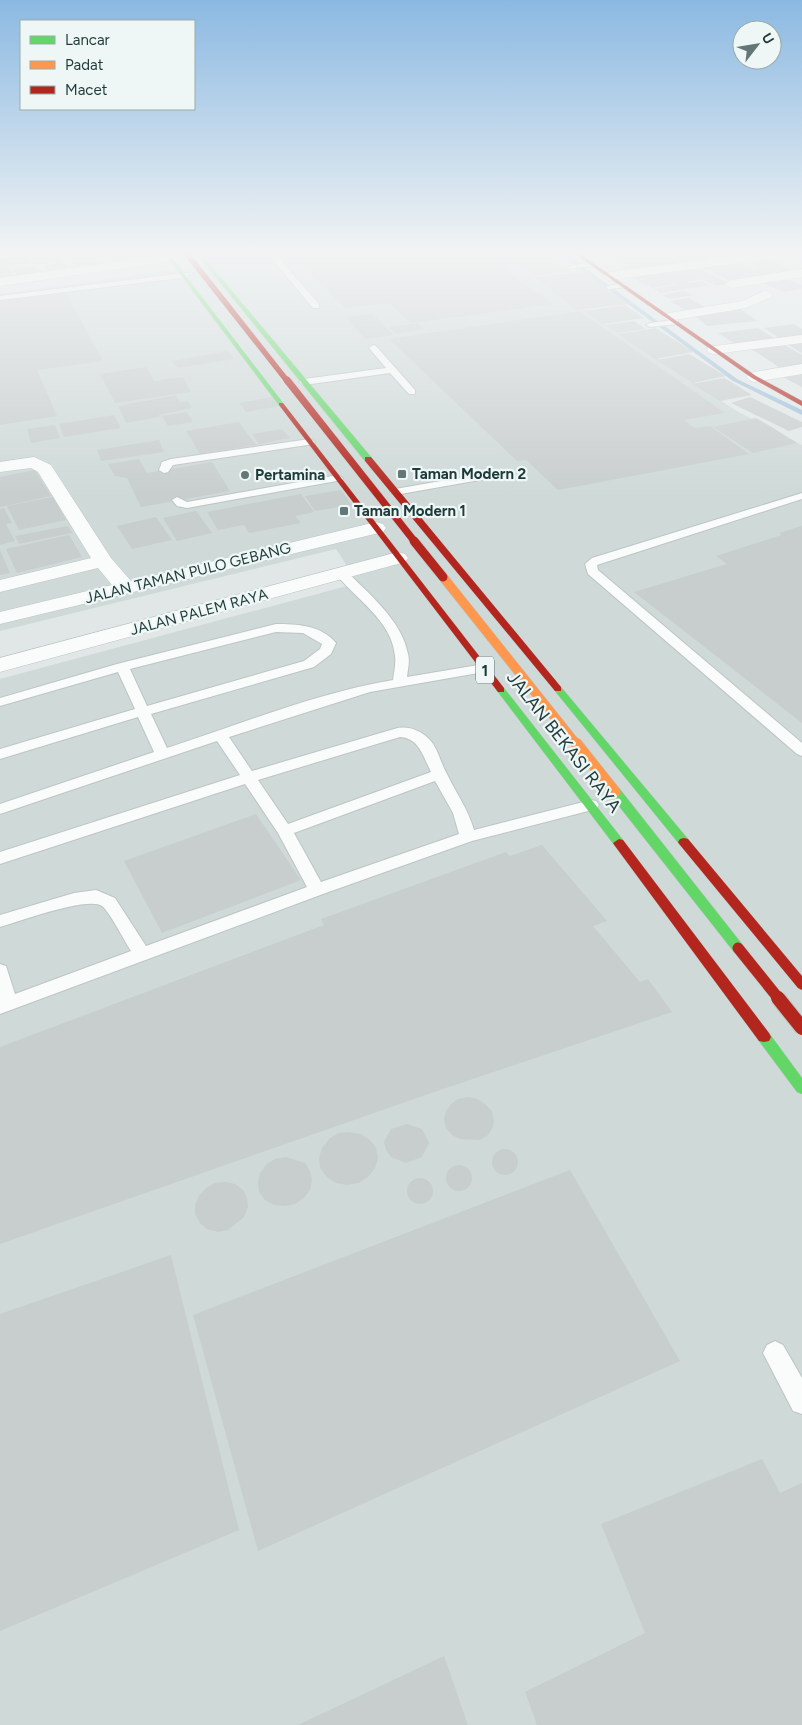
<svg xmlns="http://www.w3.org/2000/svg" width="802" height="1725" font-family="Figtree,sans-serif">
<rect width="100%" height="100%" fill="#e1e7e7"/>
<path fill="#ced9d8" d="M202 254H501L735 410 802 445V1725H0V679L358 583 336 549 0 631V294L210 265Z"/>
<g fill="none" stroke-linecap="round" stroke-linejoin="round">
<path fill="#9fc0d9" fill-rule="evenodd" d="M560 254H566L737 379 802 410V415L733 381Z"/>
</g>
<path fill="#c8cecd" d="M22 254 30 264 2 268H9L16 278 0 281V257Z
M28 254H55L60 261 36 264Z
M58 254H108L109 255 81 259 94 258 101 267 79 270 72 261H67Z
M126 254 134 262 114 265 106 256Z
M131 254H147L153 260 138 262Z
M292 254H484L553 304 411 323 389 303 345 308Z
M503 254H544L571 272 534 276Z
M601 254H666L683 266 646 271 636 264 652 262 634 264 645 271 631 273 621 266 626 265 615 258H608Z
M668 254H704L716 261 685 265Z
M706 254H732L733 255 741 257 719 261Z
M802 254V257L790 259 782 255Z
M763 256 795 272 733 282 701 267 730 260 742 266 749 265 754 268H750L759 273 753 269 758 268 750 264 743 265 734 260Z
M63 262 70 271 50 274 44 265Z
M35 265 44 275 19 278 11 268Z
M695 267 729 283 717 286 701 279 681 284 701 281 709 285 661 293 653 289 676 285 673 284 652 288 637 281 650 278 636 280 629 277 648 273 656 277H658L652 274Z
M585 272 629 304 576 310 535 277Z
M784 278 802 285V289L784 292 761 282Z
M684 291 693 295 670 299 662 295Z
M66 293 103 361 37 370 57 416 0 425V301Z
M689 298 708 309 689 312 670 301Z
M625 305 644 318 603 324 584 311Z
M741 309 757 321 707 326 692 314Z
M579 311 725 413 684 420 695 428 710 426 749 454 558 490 526 460 517 461 389 339Z
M373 314 394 335 365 339 346 317Z
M634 321 646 329 618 333 605 325Z
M417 323 425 329 396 334 388 327Z
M794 324 802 329V336L781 339 764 328Z
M656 328 665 334 694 352 655 359 618 334Z
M758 328 776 339 735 344 718 333Z
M802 342V353L787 344Z
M781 343 802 355V366L782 369 748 347Z
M227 351 234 359 178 368 172 361Z
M689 354 716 370 726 376 693 383 656 360Z
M146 367 154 381 183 377 191 392 115 403 100 374Z
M802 373V387L783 377Z
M724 378 733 383 752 395 720 401 692 384Z
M176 395 180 402 188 401 192 408 159 415 160 417 126 423 118 406Z
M272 397 280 406 246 412 239 403Z
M750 397 802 422V427L789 431 731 403Z
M187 412 193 422 168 426 162 416Z
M114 415 121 428 64 437 59 424Z
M756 418 770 426 797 443 753 453 713 427Z
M239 422 256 445 200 454 186 431Z
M55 425 60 438 31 443 27 429Z
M282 429 290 438 259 444 252 434Z
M159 440 164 452 101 461 97 450Z
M139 459 147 473 212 462 230 491 141 507 127 478 115 476 108 464Z
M35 470 51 496 0 507V477Z
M341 490 352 505 315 511 305 496Z
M301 494 314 512 295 516 301 523 249 533 244 525 218 530 207 512Z
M53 497 66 520 19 530 7 506Z
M4 508 12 523 6 524 15 541 0 545V509Z
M196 511 212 533 177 541 163 518Z
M156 517 172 540 132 549 117 526Z
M68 526 72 533 19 544 15 536Z
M802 526V723L634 592 727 564 716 556 782 535 779 533Z
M69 535 82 557 17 573 6 549Z
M0 550 10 573 0 575Z
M256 814 301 880 162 933 124 861Z
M542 845 607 921 593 926 640 982 648 979 672 1012 437 1091 0 1244V1047L324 925 321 919 506 852 510 856Z
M468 1097 477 1099 485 1104 491 1110 494 1119 493 1127 488 1135 480 1140 460 1139 452 1135 446 1128 444 1119 446 1111 451 1104 458 1099Z
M407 1124 422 1129 429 1143 422 1157 406 1163 391 1157 386 1150 384 1142 391 1129Z
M349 1132 360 1134 370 1140 376 1148 378 1158 375 1168 368 1177 359 1183 347 1185 336 1183 327 1177 320 1168 319 1158 322 1148 329 1139 338 1133Z
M492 1162a13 13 0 1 1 26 0a13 13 0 1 1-26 0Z
M286 1157 305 1163 310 1171 312 1180 310 1190 304 1198 295 1204 285 1206 274 1205 265 1200 259 1192 258 1182 260 1173 267 1164 275 1159Z
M446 1178a13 13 0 1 1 26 0a13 13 0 1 1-26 0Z
M570 1170 680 1361 258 1551 193 1315Z
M407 1191a13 13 0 1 1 26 0a13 13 0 1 1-26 0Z
M225 1182 235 1184 243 1190 247 1198 248 1207 244 1217 228 1230 218 1232 207 1229 200 1223 195 1214V1205L199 1196 206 1188 215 1183Z
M171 1255 239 1530 0 1631V1314Z
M762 1459 780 1493 802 1483V1725H537L525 1692 645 1633 601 1524Z
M444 1656 468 1725H298Z"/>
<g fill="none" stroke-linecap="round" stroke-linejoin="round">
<g stroke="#bec4c4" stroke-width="2">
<path id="lane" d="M268 254H275L319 304V308H313Z
M592 262H595V266L569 269 565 267Z
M185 273H188V277L0 300V296Z
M623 283 627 285 626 287 609 289 605 287Z
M675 320H678V324L650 327 646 325 650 323Z
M373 345 376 346 415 390V394H409L390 373 304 385 299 382 304 379 386 368 369 348Z
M310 439 315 442 314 444 173 465 168 472 164 473 159 470 162 462 171 459Z
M487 473 492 476 491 478 395 495 390 492 395 489Z
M338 475 343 478 342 480 187 508 177 506 172 500 177 497 187 502Z
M802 493V499L597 565 598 570 802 743V756L797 754 588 574 585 564 592 558Z
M340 568 344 569C367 592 402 620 408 654 410 661 408 669 407 677L484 664 491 668 484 672 370 692 229 737 252 771 394 729C407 725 420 730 429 739 438 748 441 764 447 774 456 793 468 809 474 830L591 800 596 801 599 805 596 809 472 841 323 894 0 1014V964L6 966 15 994 131 951C125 942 109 911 102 906 88 896 18 922 0 927V915L74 893 96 890 115 898 146 946 307 887 278 833 245 784 0 864V852L240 775 217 741 0 814V804L154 752 138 717 0 759V749L135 709 118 672 0 706V698L117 664 276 624C297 624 321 625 336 643L331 654 314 667 151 714 167 748C241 724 316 693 393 680 394 672 396 664 395 656 392 620 354 598 334 572ZM276 632 303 633 322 644 320 649 304 661 147 706 130 669ZM400 737C419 738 423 756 431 772L288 824 258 780ZM435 781 453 813 459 834 321 882 294 833Z
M775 1341 783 1345 802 1378V1414L793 1411 763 1353 767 1345Z"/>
</g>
<g stroke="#bec4c4" stroke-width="1">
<path id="street" d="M0 254H13L11 257 0 258Z
M171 254 177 258 175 261 0 286V278Z
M752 254H783L777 258 609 280 603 276 609 272Z
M802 269V277L732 288 725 284 732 280Z
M766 290 773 294 771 297 746 308 669 321 662 317 669 313 742 301Z
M802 335V343L714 354 709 353 707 350 709 347 714 346Z
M802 364V374L754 382 749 380 746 377 749 374 754 372Z
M34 457 51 465 111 558 131 581 376 522 383 524 386 528 383 532 0 624V612L112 585 98 568 0 592V580L91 558 38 472 31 468 0 472V462Z
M398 552 405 554 408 558 405 562 0 672V658Z"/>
</g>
<g stroke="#bdc5c5" stroke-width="1">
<path id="fast" d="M165 254H169L283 403V405H279Z
M197 254H201L371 457V461H365Z
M558 686 561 687 688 839 690 842 688 845H680L555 691V687Z
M501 687 504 688 623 840 625 843 623 846H615L498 692 496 690Z
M764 1032 769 1033 802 1078V1094L797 1092 759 1041 757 1037 759 1033Z"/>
</g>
<g stroke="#bdc5c5" stroke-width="1">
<path id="jam" d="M575 254H580L756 376 802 401V406L752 378Z
M279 403H283L504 688V692H498L279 405Z
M365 457H371L561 687V691H555L365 461Z
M684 838 688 839 802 976V990L798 988 680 845 678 842 680 839Z
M619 839 623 840 769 1033 771 1037 769 1041 764 1042 759 1041 615 846 613 843Z"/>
</g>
<use href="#lane" fill="#fafbfb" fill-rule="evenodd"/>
<use href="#street" fill="#fafbfb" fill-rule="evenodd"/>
<use href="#fast" fill="#63d668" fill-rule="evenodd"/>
<use href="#jam" fill="#b3261e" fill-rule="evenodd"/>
<g stroke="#bbc4c4" stroke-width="12" stroke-linecap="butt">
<path id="fast-bridge" d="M615 792 738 948"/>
</g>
<g stroke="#bbc4c4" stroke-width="10" stroke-linecap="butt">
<path id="slow-bridge-far1" d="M443 577 577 745"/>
</g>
<g stroke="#bbc4c4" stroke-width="12" stroke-linecap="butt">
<path id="slow-bridge" d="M576 743 615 792"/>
</g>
<g stroke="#bbc4c4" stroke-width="6" stroke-linecap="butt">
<path id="jam-bridge-far4" d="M187 254 288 382"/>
</g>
<g stroke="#bbc4c4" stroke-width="8" stroke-linecap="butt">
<path id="jam-bridge-far3" d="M287 380 415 542"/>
</g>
<g stroke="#bbc4c4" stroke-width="10" stroke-linecap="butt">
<path id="jam-bridge-far2" d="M414 541 443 577"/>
</g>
<g stroke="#bbc4c4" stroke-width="12" stroke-linecap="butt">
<path id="jam-bridge-far1" d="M738 948 779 999"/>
</g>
<g stroke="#bbc4c4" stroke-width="16" stroke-linecap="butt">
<path id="jam-bridge" d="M778 998 802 1028"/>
</g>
<use href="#fast-bridge" stroke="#63d668" stroke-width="11"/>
<use href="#slow-bridge-far1" stroke="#ff974d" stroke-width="9"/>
<use href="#slow-bridge" stroke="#ff974d" stroke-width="11"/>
<use href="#jam-bridge-far4" stroke="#b3261e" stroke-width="5.5"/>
<use href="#jam-bridge-far3" stroke="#b3261e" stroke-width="7"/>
<use href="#jam-bridge-far2" stroke="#b3261e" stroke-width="9"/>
<use href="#jam-bridge-far1" stroke="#b3261e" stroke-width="11"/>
<use href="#jam-bridge" stroke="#b3261e" stroke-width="14"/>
</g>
<linearGradient id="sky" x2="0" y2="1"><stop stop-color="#8bb9e2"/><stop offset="0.51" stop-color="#f2f4f4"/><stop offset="1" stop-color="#f2f4f4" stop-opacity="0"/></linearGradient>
<rect width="802" height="495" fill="url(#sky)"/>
<g fill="#637777" stroke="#eef7f5" stroke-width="2">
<rect x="397" y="469" width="10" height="10" rx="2.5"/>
<circle cx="245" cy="475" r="5"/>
<rect x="339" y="506" width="10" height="10" rx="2.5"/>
</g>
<g text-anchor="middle" stroke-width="4.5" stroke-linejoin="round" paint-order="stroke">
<g font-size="15" font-weight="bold" fill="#1f3a3b" stroke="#eef7f5" text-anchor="start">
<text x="412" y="479">Taman Modern 2</text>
<text x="255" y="480">Pertamina</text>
<text x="354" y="516">Taman Modern 1</text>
</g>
<g font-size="15" fill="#1f3a3b" stroke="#eef7f5">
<text transform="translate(188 573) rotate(-14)" y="5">JALAN TAMAN PULO GEBANG</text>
<text transform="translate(199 612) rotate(-15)" y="5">JALAN PALEM RAYA</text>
</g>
<rect fill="#eef7f5" stroke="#5d7373" stroke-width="1" x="476" y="656.5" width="18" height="27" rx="4"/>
<g font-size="16" font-weight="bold" fill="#1f3a3b">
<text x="485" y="676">1</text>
</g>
<g font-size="18" fill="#1f3a3b" stroke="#eef7f5">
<text transform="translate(564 742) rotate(52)" y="6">JALAN BEKASI RAYA</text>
</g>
</g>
<rect x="20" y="20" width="175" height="90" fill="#eef7f5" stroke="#9babab"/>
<rect x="30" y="36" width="25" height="8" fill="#63d668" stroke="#9babab"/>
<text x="65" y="45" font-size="15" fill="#1f3a3b">Lancar</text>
<rect x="30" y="61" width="25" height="8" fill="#ff974d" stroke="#9babab"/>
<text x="65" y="70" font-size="15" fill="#1f3a3b">Padat</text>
<rect x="30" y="86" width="25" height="8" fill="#b3261e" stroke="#9babab"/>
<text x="65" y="95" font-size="15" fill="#1f3a3b">Macet</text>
<g transform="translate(757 45) rotate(59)"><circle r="24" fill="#eef7f5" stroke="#9babab"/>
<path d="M0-4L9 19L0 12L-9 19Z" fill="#637777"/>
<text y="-8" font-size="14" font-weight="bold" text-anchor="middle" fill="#1f3a3b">U</text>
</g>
</svg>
